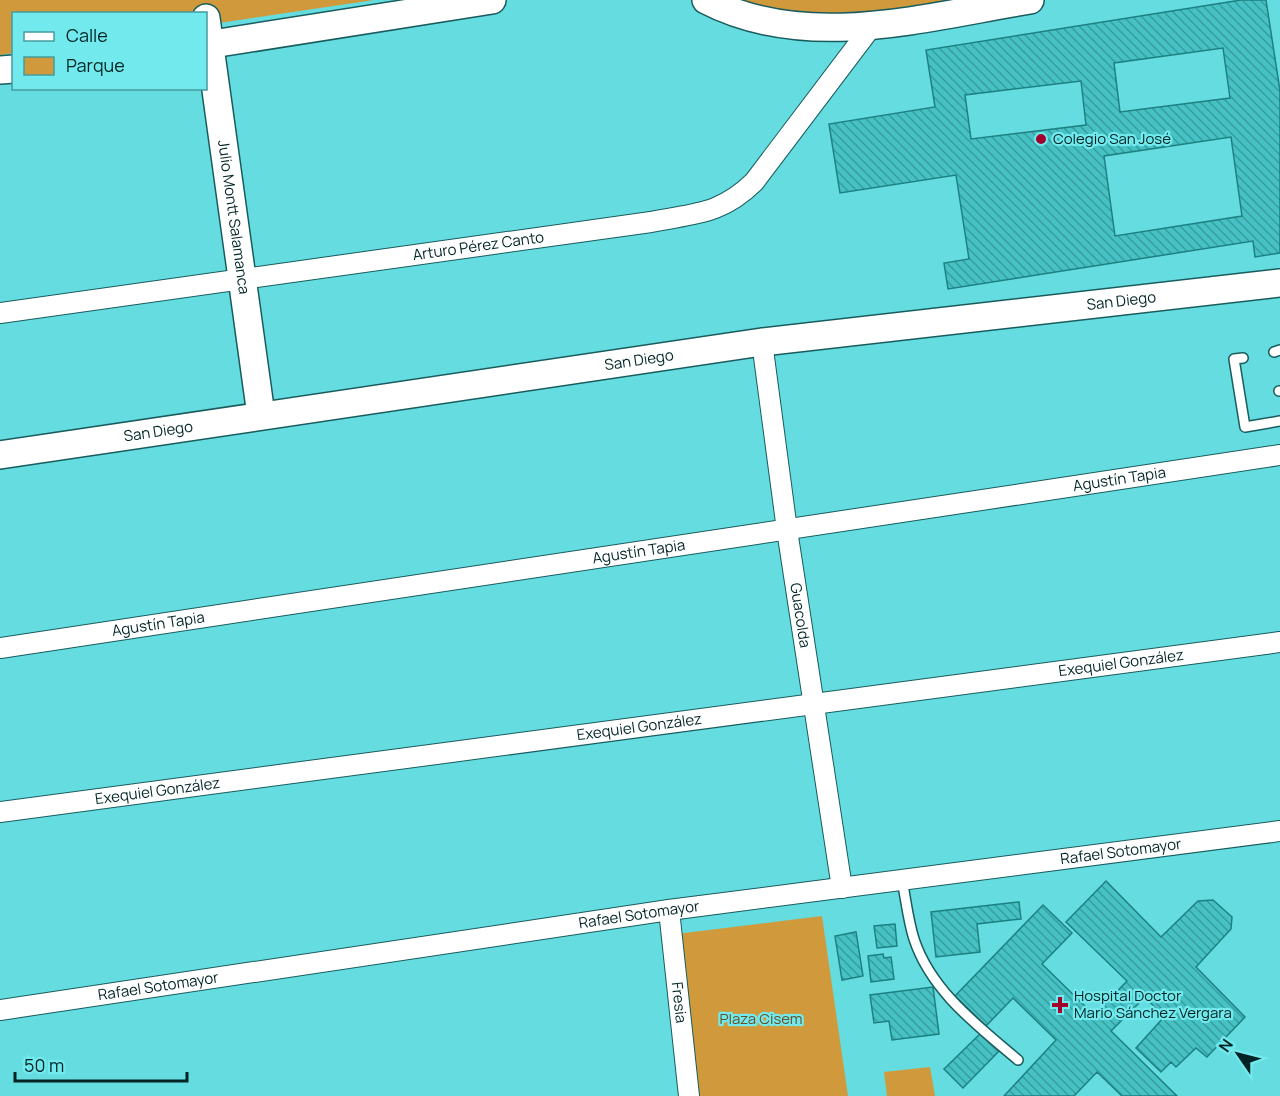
<svg xmlns="http://www.w3.org/2000/svg" width="1280" height="1096" font-family="Manrope,sans-serif">
<defs>
<pattern id="building-back-hatch" width="6" height="6" patternUnits="userSpaceOnUse" patternTransform="scale(1.5)"><rect width="6" height="6" fill="#46c2c5"/><path d="M-1 5l2 2M0 0l6 6M5-1l2 2" fill="none" stroke="#389da0"/></pattern>
</defs>
<rect width="100%" height="100%" fill="#64dce0"/>
<path fill="#d09a3c" d="M0 0H374L206 25V14H14L13 53 0 55Z
M737 0H951C879 11 807 24 737 0Z
M822 916 848 1096H695L676 934Z
M930 1067 935 1096H887L884 1072Z"/>
<path fill="url(#building-back-hatch)" stroke="#1d8183" stroke-width="1.5" fill-rule="evenodd" d="M1241 0H1266L1280 91V253L1255 257 1253 241 948 289 944 263 969 259 956 175 840 193 829 124 935 107 926 50ZM1223 48 1230 98 1120 112 1114 63ZM1081 81 1086 125 971 139 965 95ZM1231 137 1242 216 1115 236 1104 156Z
M1106 881 1161 937 1198 901 1213 900 1232 917 1231 929 1196 967 1245 1017 1207 1057 1196 1048 1176 1067 1171 1062 1161 1072 1136 1048 1164 1017 1145 997 1111 1031 1177 1096H1122L1097 1072 1074 1096H1004L1056 1040 1013 998 986 1026 955 996 1043 905 1072 933 1042 964 1094 1015 1127 981 1066 922Z
M1019 902 1021 919 977 924 980 952 936 957 931 912Z
M895 924 897 946 877 948 874 926Z
M856 932 863 976 842 980 835 936Z
M883 954 884 958 891 957 894 979 871 982 868 956Z
M933 987 939 1034 892 1040 889 1021 874 1023 870 995Z
M982 1032 1000 1050 963 1088 944 1069Z"/>
<g fill="none" stroke-linecap="round" stroke-linejoin="round">
<g stroke="#195c5d" stroke-width="12">
<path id="lane" d="M1274 352 1280 350
M1243 358 1234 359 1245 427 1280 421
M1279 391H1280
M902 880C906 900 908 920 914 939 931 991 978 1026 1018 1060"/>
</g>
<g stroke="#195c5d" stroke-width="22">
<g id="street">
<path id="s1" d="M0 313 651 222C695 213 720 215 754 182L872 26"/>
<path id="s2" d="M762 342 787 530 842 888"/>
<path id="s3" d="M0 648 1280 455"/>
<path id="s4" d="M0 812 1280 642"/>
<path id="s5" d="M669 910 689 1096"/>
<path id="s6" d="M0 1010 669 910 1280 831"/>
</g>
</g>
<g stroke="#195c5d" stroke-width="30">
<g id="secondary">
<path d="M706 0C806 52 925 17 1030 0"/>
<path id="s7" d="M206 18 261 415"/>
<path d="M206 45 492 0"/>
<path d="M0 70 14 69"/>
<path id="s8" d="M0 455 762 342 1280 283"/>
</g>
</g>
<use href="#lane" stroke="#fff" stroke-width="9"/>
<use href="#street" stroke="#fff" stroke-width="20"/>
<use href="#secondary" stroke="#fff" stroke-width="27"/>
</g>
<g fill="#a2012d" stroke="#72eaed" stroke-width="2">
<circle cx="1041" cy="139" r="6"/>
<path d="M1057 996h6v6h6v6h-6v6h-6v-6h-6v-6h6z"/>
</g>
<g text-anchor="middle" stroke-width="4.5" stroke-linejoin="round" paint-order="stroke">
<g font-size="15" fill="#002425" stroke="#72eaed" text-anchor="start">
<text x="1053" y="144">Colegio San José</text>
<text x="1074" y="1001">Hospital Doctor<tspan x="1074" dy="17">Mario Sánchez Vergara</tspan></text>
</g>
<g font-size="15" fill="#002425" stroke="#72eaed">
<text dy="5" stroke="none"><textPath href="#s7" startOffset="201">Julio Montt Salamanca</textPath></text>
<text dy="5" stroke="none"><textPath href="#s1" startOffset="483">Arturo Pérez Canto</textPath></text>
<text dy="5" stroke="none"><textPath href="#s8" startOffset="1132">San Diego</textPath></text>
<text dy="5" stroke="none"><textPath href="#s8" startOffset="646">San Diego</textPath></text>
<text dy="5" stroke="none"><textPath href="#s8" startOffset="160">San Diego</textPath></text>
<text dy="5" stroke="none"><textPath href="#s3" startOffset="1132">Agustín Tapia</textPath></text>
<text dy="5" stroke="none"><textPath href="#s3" startOffset="646">Agustín Tapia</textPath></text>
<text dy="5" stroke="none"><textPath href="#s2" startOffset="276">Guacolda</textPath></text>
<text dy="5" stroke="none"><textPath href="#s3" startOffset="160">Agustín Tapia</textPath></text>
<text dy="5" stroke="none"><textPath href="#s4" startOffset="1131">Exequiel González</textPath></text>
<text dy="5" stroke="none"><textPath href="#s4" startOffset="645">Exequiel González</textPath></text>
<text dy="5" stroke="none"><textPath href="#s4" startOffset="159">Exequiel González</textPath></text>
<text dy="5" stroke="none"><textPath href="#s6" startOffset="1132">Rafael Sotomayor</textPath></text>
<text dy="5" stroke="none"><textPath href="#s6" startOffset="646">Rafael Sotomayor</textPath></text>
<text dy="5" stroke="none"><textPath href="#s6" startOffset="160">Rafael Sotomayor</textPath></text>
<text dy="5" stroke="none"><textPath href="#s5" startOffset="93">Fresia</textPath></text>
</g>
<g font-size="15" fill="#674f27" stroke="#72eaed">
<text x="761" y="1024">Plaza Cisem</text>
</g>
</g>
<rect x="12" y="12" width="195" height="78" fill="#72eaed" stroke="#449b9d" stroke-width="1.5"/>
<rect x="24" y="32" width="30" height="9" fill="#ffffff" stroke="#449b9d" stroke-width="1.5"/>
<text x="66" y="42" font-size="18" fill="#002425">Calle</text>
<rect x="24" y="57" width="30" height="18" fill="#d09a3c" stroke="#449b9d" stroke-width="1.5"/>
<text x="66" y="72" font-size="18" fill="#002425">Parque</text>
<g transform="translate(1238 1054) rotate(305)" stroke="#72eaed" stroke-width="4.5" paint-order="stroke">
<path d="M0-4.5L10 22L0 15L-10 22Z" fill="#002425"/>
<text y="-9" font-size="16" font-weight="bold" text-anchor="middle" fill="#002425">N</text>
</g>
<path d="M15 1072v9h172v-9" fill="none" stroke="#002425" stroke-width="3"/>
<text x="24" y="1072" font-size="18" fill="#002425" stroke="#72eaed" stroke-width="4.5" paint-order="stroke">50 m</text>
</svg>
